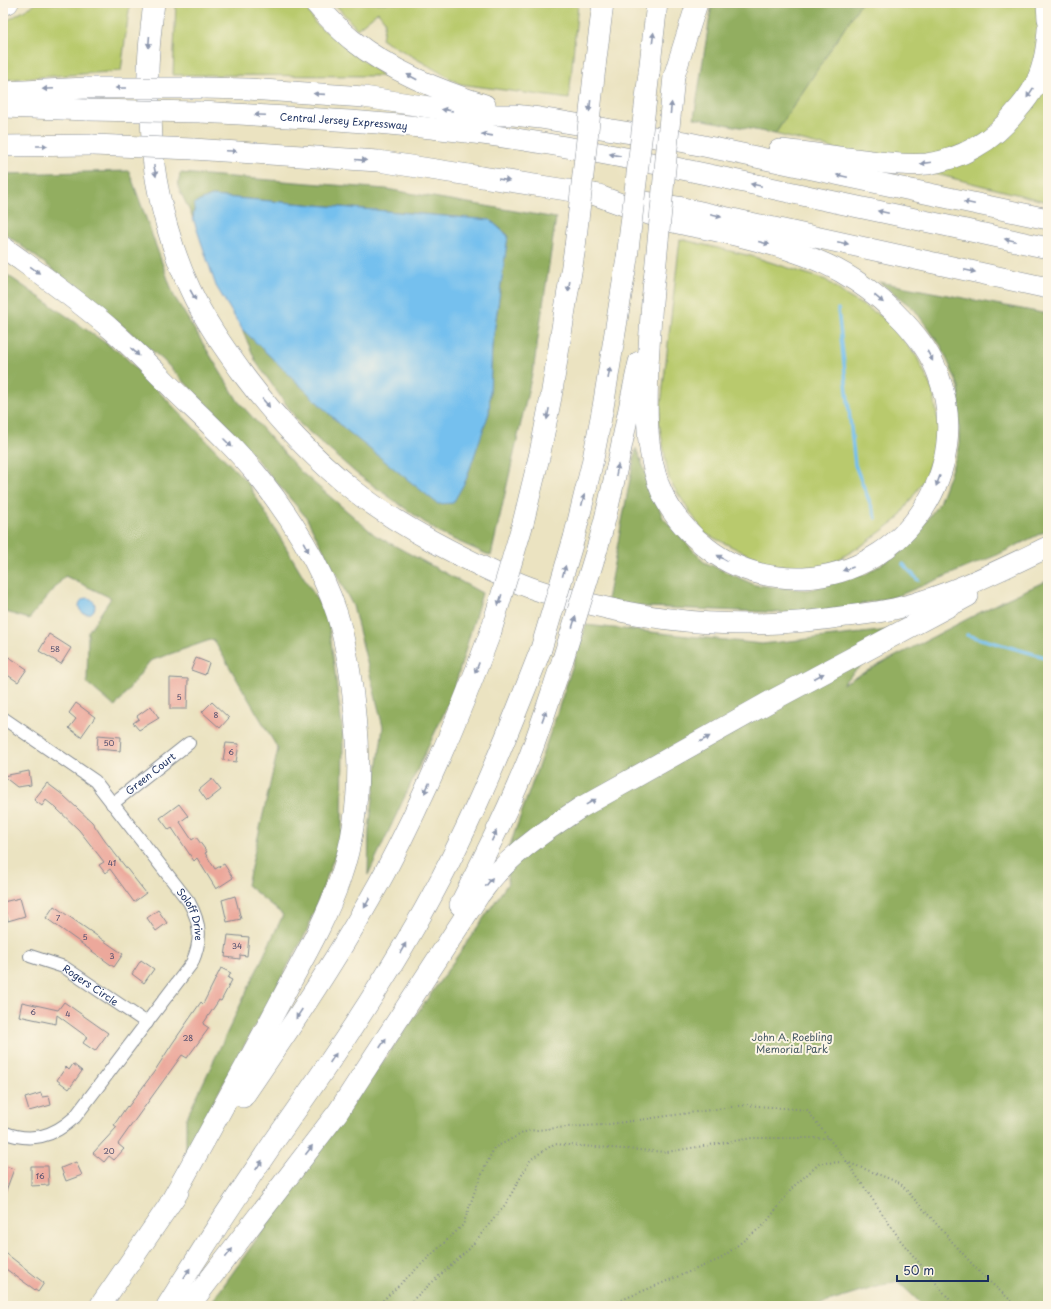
<svg xmlns="http://www.w3.org/2000/svg" width="1051" height="1309" font-family="'Playpen Sans',sans-serif">
<rect width="100%" height="100%" fill="#fcf5e5"/>
<filter id="ink" filterUnits="userSpaceOnUse"><feTurbulence type="fractalNoise" baseFrequency=".025" numOctaves="2"/><feDisplacementMap in="SourceGraphic" scale="8" xChannelSelector="R" yChannelSelector="G"/><feConvolveMatrix kernelMatrix="1 2 1 2 8 2 1 2 1" color-interpolation-filters="sRGB"/></filter>
<filter id="wash" filterUnits="userSpaceOnUse"><feTurbulence type="fractalNoise" baseFrequency=".012" numOctaves="4" result="noise"/><feDisplacementMap in="SourceGraphic" scale="16" xChannelSelector="R" yChannelSelector="G"/><feGaussianBlur stdDeviation="0.9" result="paint"/><feColorMatrix in="noise" values="0 0 0 0 0 0 0 0 0 0 0 0 0 0 0 0 0 1.4 0 .05"/><feComposite in="paint" operator="in"/></filter>
<g filter="url(#wash)">
<rect width="100%" height="100%" fill="#ebe3c1"/>
<path fill="#b9ca6d" stroke="#6a7c66" d="M37 3H130L121 71 3 80V23Z
M176 3H304L315 23 383 76 173 75Z
M334 3H578L569 99 460 84 382 39 385 21 378 12 357 29Z
M861 3H1048V202L775 134Z
M680 239 751 256 826 280 847 296 886 319 917 357 933 391 940 433 925 478 898 519 864 544 824 568 771 566 704 533 669 480 659 422Z"/>
<path fill="#92ae60" stroke="#566e5f" d="M712 3H861L775 134 694 118Z
M129 171 174 296 238 401 300 471 375 535 482 593 452 696 368 875 369 829 383 727 353 606 306 517 233 432 162 359 72 284 3 232V174Z
M180 173 386 189 556 218 534 365 491 556 441 534 357 474 300 424 256 362 242 329 345 429 489 413 492 346 508 235 490 220 212 196 196 203 193 218 178 187Z
M3 272 123 355 247 482 328 618 343 735 342 836 306 933 186 1152V1119L283 915 247 885 278 749 213 639 150 661 115 707 87 683 88 632 111 598 65 576 29 619 3 611Z
M879 282 1048 314V530L997 555 895 597 813 614 646 607 607 600 636 448 663 518 704 562 755 585 808 590 866 574 907 548 939 503 959 449V387L941 346 914 309Z
M1048 580V1306H924L897 1281 815 1306H209L440 981 508 883 505 859 553 725 586 625 762 644 898 629 842 684 1000 602Z"/>
<path fill="#74c0ee" stroke="#4878a6" d="M212 196 490 220 508 236 492 346 489 413 466 480 453 503 438 504 345 429 242 329 216 286 193 218 195 203Z
M79 606a8 8 0 1 1 16 0a8 8 0 1 1-16 0Z"/>
<g fill="none" stroke-linecap="round" stroke-linejoin="round">
<path stroke="#74c0ee" stroke-width="3.5" d="M838 309 855 465 876 518
M903 564 918 580
M967 635 1048 658"/>
</g>
<g id="blocks">
<path fill="#eca89b" d="M49 634 71 648 61 664 39 651Z
M3 657 7 660 9 657 27 669 18 682 3 672Z
M196 658 209 663 205 675 191 670Z
M170 678 188 679 187 709H170Z
M212 702 229 718 220 728 202 712Z
M76 703 95 717 81 737 69 728 76 719 69 713Z
M151 706 159 718 139 730 133 723 139 719 137 716Z
M98 735 121 737 120 751 97 749Z
M226 743 239 744 236 762 223 760Z
M29 771 31 785 17 787 3 776Z
M212 779 221 790 207 801 199 790Z
M47 783 63 795 92 822 105 841 146 893 134 902 110 869 105 873 99 865 104 862 79 830 56 808 46 800 42 806 34 800Z
M179 804 188 816 180 822 192 840 196 837 207 852 205 853 215 869 224 864 233 878 216 889 197 858 194 861 172 828 169 830 160 818Z
M235 896 241 919 227 922 222 900Z
M20 898 25 916 8 921 3 902Z
M54 906 123 954 114 967 46 918Z
M158 910 167 923 156 931 147 918Z
M228 935 249 937 247 956 240 955V959L225 957Z
M141 960 154 969 144 983 132 974Z
M221 968 231 973 228 978 232 980 221 1001 219 1000 203 1024 209 1028 187 1058 182 1055 135 1120 118 1144 124 1149 114 1160 109 1156 104 1162 93 1153 117 1127 114 1125 127 1106 128 1107 154 1072 172 1044 201 1002 203 1004Z
M22 1002 58 1010 64 1002 108 1033 95 1051 83 1043 87 1037 57 1015 56 1024 19 1016Z
M73 1064 82 1071 69 1089 57 1080 66 1067 69 1070Z
M41 1093 42 1097 49 1096 51 1105 29 1111 25 1098Z
M76 1162 82 1175 66 1181 61 1168Z
M3 1165 14 1169 4 1196H3Z
M31 1166H48L49 1185 31 1186Z
M3 1251 44 1283 38 1292 3 1267Z"/>
</g>
</g>
<g filter="url(#ink)">
<use href="#blocks" fill-opacity="0" stroke="#838990" stroke-width="1"/>
<g fill="none" stroke-linecap="round" stroke-linejoin="round">
<g stroke="#838990" stroke-width="14">
<g id="street">
<path id="s1" d="M3 718 95 781 189 902C201 924 202 940 192 963L75 1117C53 1137 31 1143 3 1132"/>
<path id="s2" d="M112 804 189 743"/>
<path id="s3" d="M30 956 64 967 147 1023"/>
</g>
</g>
<g stroke="#838990" stroke-width="22">
<g id="highway">
<path d="M154 3C151 27 148 50 148 74 147 89 149 104 151 119 152 134 152 150 154 165 159 204 173 253 190 289 204 320 225 349 245 377 276 418 312 457 352 489 377 509 406 527 434 542 462 557 491 572 521 584 543 593 567 599 590 604 676 626 759 630 847 616 864 614 882 612 898 608 951 595 1000 570 1048 547"/>
<path d="M315 3C327 16 338 29 352 40 391 71 438 90 485 105"/>
<path d="M1047 3 1048 19"/>
<path d="M3 5 8 3"/>
<path d="M595 67 603 3"/>
<path d="M649 73 657 3"/>
<path d="M674 76 697 3"/>
<path d="M202 88 248 89 364 97 481 115H514L540 118 685 142 1048 219"/>
<path d="M3 92 87 88"/>
<path d="M3 107 88 110"/>
<path id="s4" d="M200 112C308 118 416 123 523 140 621 155 718 176 816 198 893 214 971 231 1048 248"/>
<path d="M3 146 93 145"/>
<path d="M193 149 378 161 599 195"/>
<path d="M779 150C807 152 835 157 863 160 884 163 906 166 927 164 961 159 993 141 1014 114 1021 106 1029 97 1034 87 1043 70 1047 48 1048 29"/>
<path d="M593 194C619 203 644 213 670 221 684 225 699 227 713 230 762 241 814 253 856 281 888 302 925 338 938 374 974 470 906 572 804 578 769 579 735 570 707 548 683 529 663 504 655 473 645 438 647 401 648 365 650 333 651 303 655 272"/>
<path d="M646 202 678 207 1048 288"/>
<path d="M3 247C40 274 78 300 112 330 134 349 154 370 174 390 203 418 233 445 258 476 289 514 322 567 337 614 347 647 352 682 355 715 361 770 358 827 340 879 325 923 301 962 280 1002 244 1070 207 1136 170 1203"/>
<path d="M523 523 540 453 551 397 575 247"/>
<path d="M574 538 592 464 603 407 627 258"/>
<path d="M597 549C615 487 625 424 639 362"/>
<path d="M460 905C485 855 510 806 530 755 542 723 552 691 563 659"/>
<path d="M243 1097C293 1024 343 950 385 872 426 794 460 714 491 631"/>
<path d="M100 1306 178 1192"/>
<path d="M167 1306C201 1251 236 1197 273 1143 323 1072 372 1002 415 926 466 838 504 744 541 649"/>
<path d="M189 1306 338 1112 479 895C485 888 490 880 497 873 521 847 551 827 580 808L771 701 968 596"/>
</g>
</g>
<path stroke="#838990" stroke-width="2" stroke-dasharray="1 3" stroke-linecap="butt" d="M377 1306 463 1225 477 1185 494 1148 527 1131 567 1127 603 1125 746 1105 807 1110 847 1162 901 1241 955 1306
M406 1306 469 1249 505 1205 531 1159 554 1144 667 1152 752 1138H829
M607 1306 720 1259 765 1224 793 1187 820 1163 847 1162 900 1183 981 1274 1017 1306"/>
<use href="#street" stroke="#fff" stroke-width="12"/>
<use href="#highway" stroke="#fff" stroke-width="21"/>
<g stroke="#838990" stroke-width="22" stroke-linecap="butt">
<path id="highway-bridge" d="M87 88H202
M88 110 200 112
M93 145 193 149
M575 247 595 67
M627 258 649 73
M655 272 674 76
M491 631 523 523
M541 649 574 538
M563 659 597 549"/>
</g>
<use href="#highway-bridge" stroke="#fff" stroke-width="21"/>
</g>
<defs><path id="oneway-solid" d="M-6-.8H1V-3.2L6.5 0L1 3.2V.8H-6Z"/></defs>
<g fill="#8d97ae">
<use href="#oneway-solid" transform="translate(653 38) rotate(-83)"/>
<use href="#oneway-solid" transform="translate(149 42) rotate(94)"/>
<use href="#oneway-solid" transform="translate(412 77) rotate(-152)"/>
<use href="#oneway-solid" transform="translate(121 88) rotate(-180)"/>
<use href="#oneway-solid" transform="translate(48 89) rotate(178)"/>
<use href="#oneway-solid" transform="translate(1030 93) rotate(123)"/>
<use href="#oneway-solid" transform="translate(319 94) rotate(-176)"/>
<use href="#oneway-solid" transform="translate(590 106) rotate(96)"/>
<use href="#oneway-solid" transform="translate(671 108) rotate(-84)"/>
<use href="#oneway-solid" transform="translate(447 110) rotate(-171)"/>
<use href="#oneway-solid" transform="translate(260 115) rotate(-177)"/>
<use href="#oneway-solid" transform="translate(487 135) rotate(-172)"/>
<use href="#oneway-solid" transform="translate(42 146)"/>
<use href="#oneway-solid" transform="translate(231 151) rotate(3)"/>
<use href="#oneway-solid" transform="translate(615 155) rotate(-170)"/>
<use href="#oneway-solid" transform="translate(361 160) rotate(5)"/>
<use href="#oneway-solid" transform="translate(926 163) rotate(173)"/>
<use href="#oneway-solid" transform="translate(155 171) rotate(79)"/>
<use href="#oneway-solid" transform="translate(842 176) rotate(-168)"/>
<use href="#oneway-solid" transform="translate(504 180) rotate(9)"/>
<use href="#oneway-solid" transform="translate(756 185) rotate(-168)"/>
<use href="#oneway-solid" transform="translate(969 203) rotate(-168)"/>
<use href="#oneway-solid" transform="translate(883 212) rotate(-168)"/>
<use href="#oneway-solid" transform="translate(716 216) rotate(12)"/>
<use href="#oneway-solid" transform="translate(1010 240) rotate(-168)"/>
<use href="#oneway-solid" transform="translate(764 243) rotate(14)"/>
<use href="#oneway-solid" transform="translate(843 243) rotate(12)"/>
<use href="#oneway-solid" transform="translate(35 270) rotate(36)"/>
<use href="#oneway-solid" transform="translate(970 271) rotate(12)"/>
<use href="#oneway-solid" transform="translate(569 286) rotate(99)"/>
<use href="#oneway-solid" transform="translate(193 295) rotate(61)"/>
<use href="#oneway-solid" transform="translate(879 299) rotate(41)"/>
<use href="#oneway-solid" transform="translate(135 352) rotate(44)"/>
<use href="#oneway-solid" transform="translate(930 356) rotate(61)"/>
<use href="#oneway-solid" transform="translate(609 373) rotate(-81)"/>
<use href="#oneway-solid" transform="translate(266 403) rotate(49)"/>
<use href="#oneway-solid" transform="translate(548 414) rotate(101)"/>
<use href="#oneway-solid" transform="translate(228 443) rotate(45)"/>
<use href="#oneway-solid" transform="translate(617 470) rotate(-80)"/>
<use href="#oneway-solid" transform="translate(938 481) rotate(110)"/>
<use href="#oneway-solid" transform="translate(583 500) rotate(-76)"/>
<use href="#oneway-solid" transform="translate(306 547) rotate(62)"/>
<use href="#oneway-solid" transform="translate(722 558) rotate(-150)"/>
<use href="#oneway-solid" transform="translate(848 569) rotate(161)"/>
<use href="#oneway-solid" transform="translate(564 571) rotate(-74)"/>
<use href="#oneway-solid" transform="translate(500 600) rotate(107)"/>
<use href="#oneway-solid" transform="translate(574 622) rotate(-73)"/>
<use href="#oneway-solid" transform="translate(477 668) rotate(111)"/>
<use href="#oneway-solid" transform="translate(819 676) rotate(-28)"/>
<use href="#oneway-solid" transform="translate(544 716) rotate(-70)"/>
<use href="#oneway-solid" transform="translate(705 739) rotate(-29)"/>
<use href="#oneway-solid" transform="translate(427 788) rotate(115)"/>
<use href="#oneway-solid" transform="translate(591 802) rotate(-29)"/>
<use href="#oneway-solid" transform="translate(494 836) rotate(-65)"/>
<use href="#oneway-solid" transform="translate(489 882) rotate(-52)"/>
<use href="#oneway-solid" transform="translate(367 903) rotate(119)"/>
<use href="#oneway-solid" transform="translate(403 948) rotate(-60)"/>
<use href="#oneway-solid" transform="translate(299 1014) rotate(123)"/>
<use href="#oneway-solid" transform="translate(383 1043) rotate(-57)"/>
<use href="#oneway-solid" transform="translate(333 1058) rotate(-56)"/>
<use href="#oneway-solid" transform="translate(309 1150) rotate(-53)"/>
<use href="#oneway-solid" transform="translate(259 1165) rotate(-56)"/>
<use href="#oneway-solid" transform="translate(229 1253) rotate(-52)"/>
<use href="#oneway-solid" transform="translate(187 1273) rotate(-58)"/>
</g>
</g>
<g text-anchor="middle" stroke-width="4" stroke-linejoin="round" paint-order="stroke">
<g font-size="8" fill="#4f4d6d">
<text x="55" y="652">58</text>
<text x="179" y="700">5</text>
<text x="216" y="718">8</text>
<text x="109" y="746">50</text>
<text x="231" y="755">6</text>
<text x="112" y="866">41</text>
<text x="58" y="921">7</text>
<text x="85" y="940">5</text>
<text x="237" y="949">34</text>
<text x="112" y="959">3</text>
<text x="33" y="1015">6</text>
<text x="68" y="1017">4</text>
<text x="188" y="1041">28</text>
<text x="109" y="1154">20</text>
<text x="40" y="1179">16</text>
</g>
<g font-size="10" fill="#1b2f5e" stroke="#fcf5e5">
<text dy="4" stroke="none"><textPath href="#s4" startOffset="144">Central Jersey Expressway</textPath></text>
<text dy="4" stroke="none"><textPath href="#s2" startOffset="49">Green Court</textPath></text>
<text dy="4" stroke="none"><textPath href="#s1" startOffset="277">Soloff Drive</textPath></text>
<text dy="4" stroke="none"><textPath href="#s3" startOffset="68">Rogers Circle</textPath></text>
</g>
<g font-size="10" fill="#425662" stroke="#fcf5e5">
<text x="792" y="1041">John A. Roebling<tspan x="792" dy="12">Memorial Park</tspan></text>
</g>
</g>
<rect width="1051" height="1309" fill="none" stroke="#fcf5e5" stroke-width="16"/>
<path d="M897 1275v6h91v-6" fill="none" stroke="#1b2f5e" stroke-width="2"/>
<text x="903" y="1275" font-size="12" fill="#1b2f5e" stroke="#fcf5e5" stroke-width="3" paint-order="stroke">50 m</text>
</svg>
